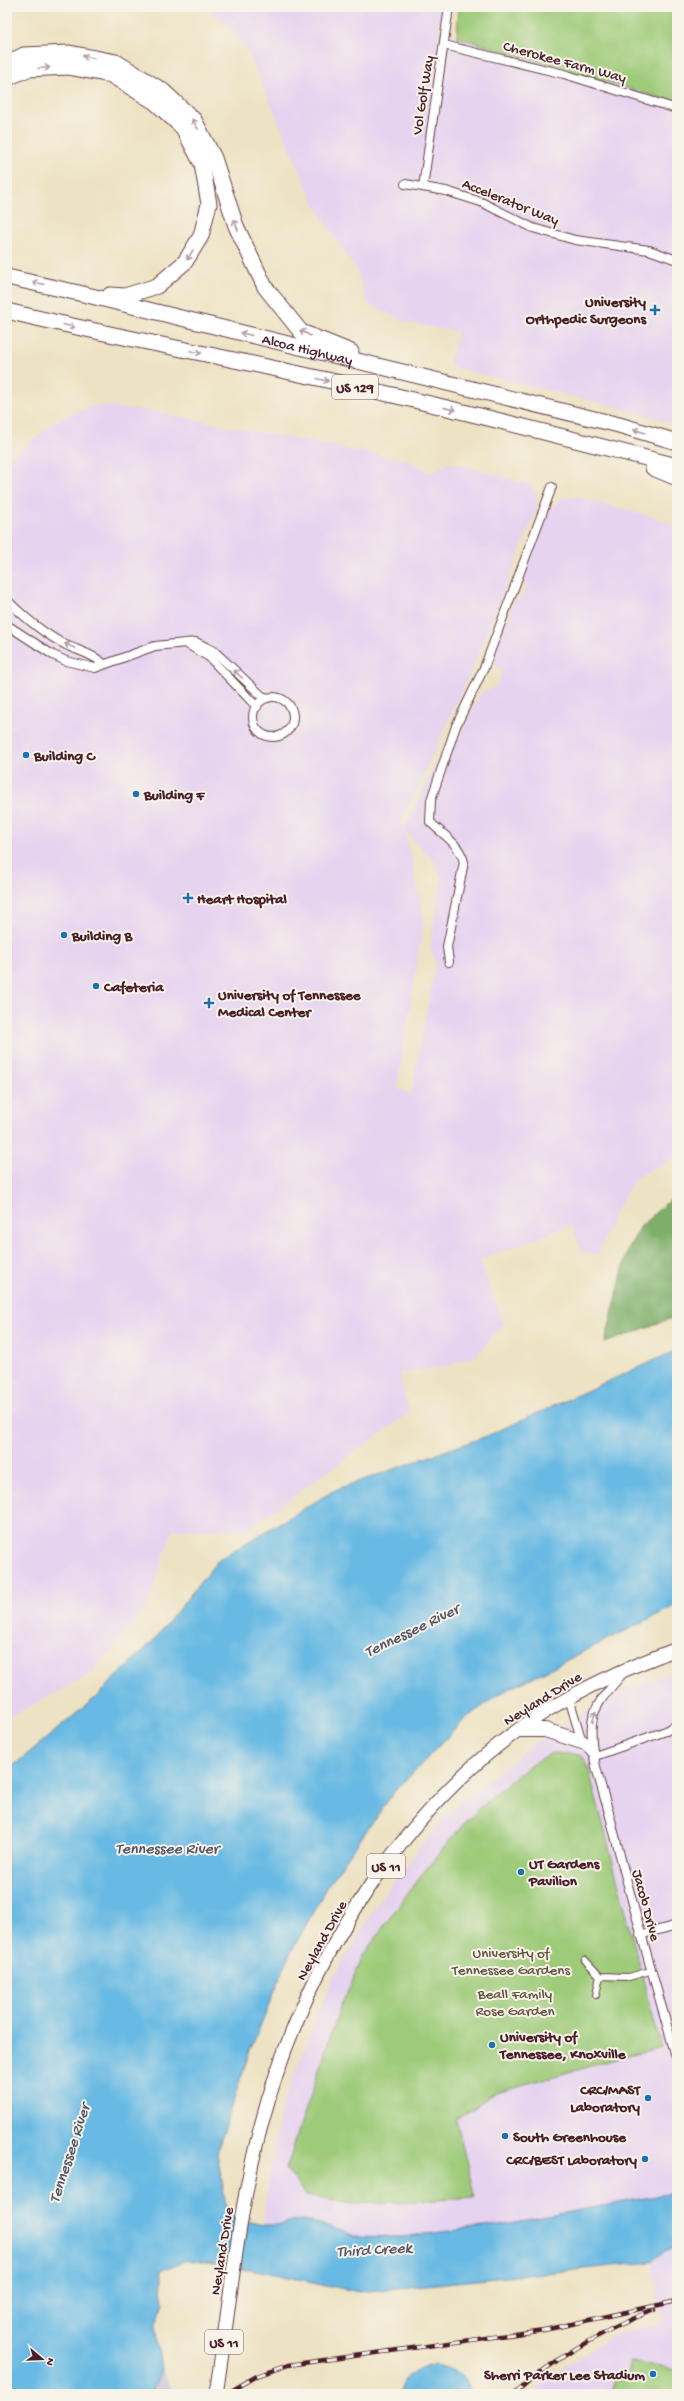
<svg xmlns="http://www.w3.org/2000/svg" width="684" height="2401" font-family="'Gochi Hand',sans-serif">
<rect width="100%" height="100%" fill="#f7f3e8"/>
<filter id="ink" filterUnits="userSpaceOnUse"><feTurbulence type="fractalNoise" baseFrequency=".025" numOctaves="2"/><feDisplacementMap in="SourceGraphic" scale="8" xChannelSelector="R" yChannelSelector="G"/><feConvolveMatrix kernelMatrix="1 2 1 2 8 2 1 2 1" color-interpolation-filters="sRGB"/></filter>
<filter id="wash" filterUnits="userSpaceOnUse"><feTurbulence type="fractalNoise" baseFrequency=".012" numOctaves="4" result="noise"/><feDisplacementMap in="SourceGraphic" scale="16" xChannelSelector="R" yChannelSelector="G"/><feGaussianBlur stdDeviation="0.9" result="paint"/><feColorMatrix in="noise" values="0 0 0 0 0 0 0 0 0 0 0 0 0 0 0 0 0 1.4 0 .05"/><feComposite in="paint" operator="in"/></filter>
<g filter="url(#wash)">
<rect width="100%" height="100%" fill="#ede2c3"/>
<path fill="#e6d3f0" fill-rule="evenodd" d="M203 7H441L438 31 677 103V425L640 413 449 366 458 332 405 322 367 303 358 273 320 214 305 183 247 49 229 26Z
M94 405 148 411 410 461 430 473 447 464 460 465 529 484 536 492 538 506 472 669 402 821 404 830 448 741H457L480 694 497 686 502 669 497 667 494 660 496 648 514 601 522 597 527 587 524 579 530 561 551 508 560 499 577 497 646 515 677 526V1157L635 1178 613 1216 598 1256 582 1252 572 1225 479 1260 503 1324 476 1356 445 1367 399 1373 409 1413 246 1530 173 1529 147 1606 91 1674 7 1718V461L59 419ZM405 832 432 858 442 878 430 947 436 962 411 1095 397 1088 424 919Z
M677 1671V2394H530L566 2365 614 2335 663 2322 652 2262 359 2292 260 2271 265 2204 281 2109 331 1982 384 1893 445 1816 533 1744 620 1692Z"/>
<path fill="#c8c0d8" d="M161 2370 170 2387 172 2394H151Z"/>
<path fill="#9ecb79" stroke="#747552" d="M459 7H677V103L457 37Z
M551 1753 581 1754 587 1763 661 2047 496 2092 456 2119 475 2198 353 2204 306 2196 286 2169 337 2016 364 1954 414 1884 466 1821 520 1772Z
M630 2362 677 2370V2394H611L614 2379 628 2380Z"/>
<path fill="#7eaf69" stroke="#64674a" d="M677 1193V1316L605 1343 628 1249 641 1226Z"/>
<path fill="#68b9e3" stroke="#596c87" d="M677 1350V1605L501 1693 466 1718 394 1792 328 1885 290 1954 249 2053 217 2153 228 2217 263 2225H280L301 2220 311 2221 355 2236 400 2237 499 2225 677 2192V2248L665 2251 652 2262 359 2292 260 2271 187 2260 160 2271 164 2303 155 2326 161 2370 151 2394H7V1771L95 1698 155 1639 219 1559 335 1490 487 1436Z
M433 2364C451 2366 468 2374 470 2394H399C404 2376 415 2368 433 2364Z
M343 2387 356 2390 360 2394H329Z"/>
</g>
<g filter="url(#ink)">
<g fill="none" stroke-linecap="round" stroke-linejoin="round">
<g stroke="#623c42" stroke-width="8">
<path id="pedestrian" d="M585 1960 600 1976 629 1977 646 1972
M596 1995 600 1976"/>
</g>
<g stroke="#623c42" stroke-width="10">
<path id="minor" d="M444 45 564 74 677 109
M405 184 446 191 481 202 533 228 575 240 649 250 677 260
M423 187 449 7
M7 600C24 617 44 634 66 645 79 651 93 654 104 664
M7 625 53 655 66 661 95 668 155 646 196 642 214 651 262 696 268 698
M185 643 209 657 257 707
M253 717a20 20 0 1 1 40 0a20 20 0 1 1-40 0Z
M449 962 447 947 464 862C459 843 443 835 430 822L431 800 456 726 484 668 552 487
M624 1672C612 1687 594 1703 592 1723 589 1755 603 1790 611 1820 631 1901 654 1980 677 2060
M569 1698 582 1742 595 1756
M595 1756 666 1731 677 1725
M640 1935 677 1925"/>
</g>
<g stroke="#623c42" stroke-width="15">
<path id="primary" d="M216 2394C230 2304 238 2210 262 2122 304 1964 406 1799 546 1711 588 1685 631 1666 677 1649"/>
</g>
<g stroke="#623c42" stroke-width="16">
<path id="trunk" d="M520 1730H545L582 1742"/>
</g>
<g stroke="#623c42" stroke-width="17">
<g id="motorway">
<path d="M7 64 24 55 69 53 116 62 163 91 194 120 214 158 236 226 265 287 301 332 351 352"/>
<path d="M7 78 28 69 68 67 111 75 155 102 183 128 202 164 209 204 201 236 185 262 157 286 125 296 110 295"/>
<path id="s1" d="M7 277 83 294 619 425 677 442"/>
<path d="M7 311C93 332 180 348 267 367 405 396 541 431 677 466"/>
<path d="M653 468 677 478"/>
</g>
</g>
<use href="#pedestrian" stroke="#fff" stroke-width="6"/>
<use href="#minor" stroke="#fff" stroke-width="8"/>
<use href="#primary" stroke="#fff" stroke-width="13"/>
<use href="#trunk" stroke="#fff" stroke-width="14"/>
<use href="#motorway" stroke="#fff" stroke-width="15"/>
<g stroke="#4a1f2b" stroke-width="4.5">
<path id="rail" d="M226 2394 257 2376 288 2365 544 2330 677 2301
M515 2394C555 2357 604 2330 654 2310"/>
</g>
<use href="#rail" stroke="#f7f3e8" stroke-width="3" stroke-dasharray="9" stroke-linecap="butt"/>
</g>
<defs><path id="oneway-shaft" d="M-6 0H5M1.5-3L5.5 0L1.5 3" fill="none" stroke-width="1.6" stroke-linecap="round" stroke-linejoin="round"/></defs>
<g stroke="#ae9aa0">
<use href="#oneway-shaft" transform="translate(88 57) rotate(-170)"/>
<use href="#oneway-shaft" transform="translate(44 68) rotate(-3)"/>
<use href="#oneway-shaft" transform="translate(195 124) rotate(-121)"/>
<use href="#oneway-shaft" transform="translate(236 225) rotate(-111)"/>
<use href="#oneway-shaft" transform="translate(190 255) rotate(121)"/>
<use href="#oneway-shaft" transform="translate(38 283) rotate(-168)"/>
<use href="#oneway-shaft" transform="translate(69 326) rotate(14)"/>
<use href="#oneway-shaft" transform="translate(305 333) rotate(-152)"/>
<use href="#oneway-shaft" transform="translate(246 334) rotate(-166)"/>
<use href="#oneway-shaft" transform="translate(196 352) rotate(12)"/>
<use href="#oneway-shaft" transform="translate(323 380) rotate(12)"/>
<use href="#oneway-shaft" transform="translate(450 409) rotate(13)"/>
<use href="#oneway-shaft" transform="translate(639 431) rotate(-164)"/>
<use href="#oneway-shaft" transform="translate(70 646) rotate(-155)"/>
<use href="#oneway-shaft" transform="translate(238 674) rotate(-137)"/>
<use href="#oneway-shaft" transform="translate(594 1717) rotate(-75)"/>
</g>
</g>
<g fill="#1f6fb2" stroke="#f7f3e8" stroke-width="1.5">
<path d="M653 304h4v4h4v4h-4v4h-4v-4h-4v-4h4z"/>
<circle cx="26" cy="755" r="4"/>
<circle cx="136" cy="794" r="4"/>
<path d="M186 892h4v4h4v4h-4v4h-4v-4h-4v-4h4z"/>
<circle cx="64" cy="935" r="4"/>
<circle cx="96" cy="986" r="4"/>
<path d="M207 997h4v4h4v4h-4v4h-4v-4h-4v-4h4z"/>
<circle cx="521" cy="1872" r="4"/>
<circle cx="492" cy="2045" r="4"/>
<circle cx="648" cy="2098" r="4"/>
<circle cx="505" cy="2136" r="4"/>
<circle cx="645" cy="2159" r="4"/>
<circle cx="653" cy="2374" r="4"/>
</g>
<g text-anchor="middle" stroke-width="4" stroke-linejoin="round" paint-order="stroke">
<g fill="#f7f3e8" stroke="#7e5f64" stroke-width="1">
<rect x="332" y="375" width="46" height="24" rx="3"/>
<rect x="367" y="1854" width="38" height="24" rx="3"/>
<rect x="205" y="2330" width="38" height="24" rx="3"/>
</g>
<g font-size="14" font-weight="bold" fill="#4a1f2b">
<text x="355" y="392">US 129</text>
<text x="386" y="1871">US 11</text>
<text x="224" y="2347">US 11</text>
</g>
<g font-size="15" fill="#4a1f2b" stroke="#f7f3e8">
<text transform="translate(565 61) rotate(15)" y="5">Cherokee Farm Way</text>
<text transform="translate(422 95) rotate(-81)" y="5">Vol Golf Way</text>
<text transform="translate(511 201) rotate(22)" y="5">Accelerator Way</text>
<text dy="5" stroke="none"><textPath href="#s1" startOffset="309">Alcoa Highway</textPath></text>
<text transform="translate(542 1698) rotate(-32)" y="5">Neyland Drive</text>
<text transform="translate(647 1905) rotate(75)" y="5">Jacob Drive</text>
<text transform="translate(321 1940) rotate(-61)" y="5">Neyland Drive</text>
<text transform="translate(221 2251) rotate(-81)" y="5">Neyland Drive</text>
</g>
<g font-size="15" font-weight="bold" fill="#4a1f2b" stroke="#f7f3e8" text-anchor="start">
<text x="646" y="306" text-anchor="end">University<tspan x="646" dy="17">Orthpedic Surgeons</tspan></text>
<text x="34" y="760">Building C</text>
<text x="144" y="799">Building F</text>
<text x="197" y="903">Heart Hospital</text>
<text x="72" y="940">Building B</text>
<text x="104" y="991">Cafeteria</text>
<text x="218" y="999">University of Tennessee<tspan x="218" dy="17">Medical Center</tspan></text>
<text x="529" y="1868">UT Gardens<tspan x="529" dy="17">Pavilion</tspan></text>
<text x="500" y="2041">University of<tspan x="500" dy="17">Tennessee, Knoxville</tspan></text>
<text x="640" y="2094" text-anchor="end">CRC/MAST<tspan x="640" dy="17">Laboratory</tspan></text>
<text x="513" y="2141">South Greenhouse</text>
<text x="637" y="2164" text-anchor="end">CRC/BEST Laboratory</text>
<text x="645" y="2379" text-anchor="end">Sherri Parker Lee Stadium</text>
</g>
<g font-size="15" fill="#635342" stroke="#f7f3e8">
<text x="511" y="1957">University of<tspan x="511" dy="17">Tennessee Gardens</tspan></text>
<text x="515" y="1998">Beall Family<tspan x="515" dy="17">Rose Garden</tspan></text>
</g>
<g font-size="16" font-style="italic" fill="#54556b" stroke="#f7f3e8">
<text transform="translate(411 1629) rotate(-26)" y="6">Tennessee River</text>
<text x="167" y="1853">Tennessee River</text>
<text transform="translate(68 2153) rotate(-72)" y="6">Tennessee River</text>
<text transform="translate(374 2248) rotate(-3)" y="6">Third Creek</text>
</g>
</g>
<rect width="684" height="2401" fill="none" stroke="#f7f3e8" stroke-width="24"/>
<g transform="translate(42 2359) rotate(109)" stroke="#f7f3e8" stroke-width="3" paint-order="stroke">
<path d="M0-3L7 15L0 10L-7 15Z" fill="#4a1f2b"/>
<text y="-6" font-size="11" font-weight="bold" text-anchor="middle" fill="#4a1f2b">N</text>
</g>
</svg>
